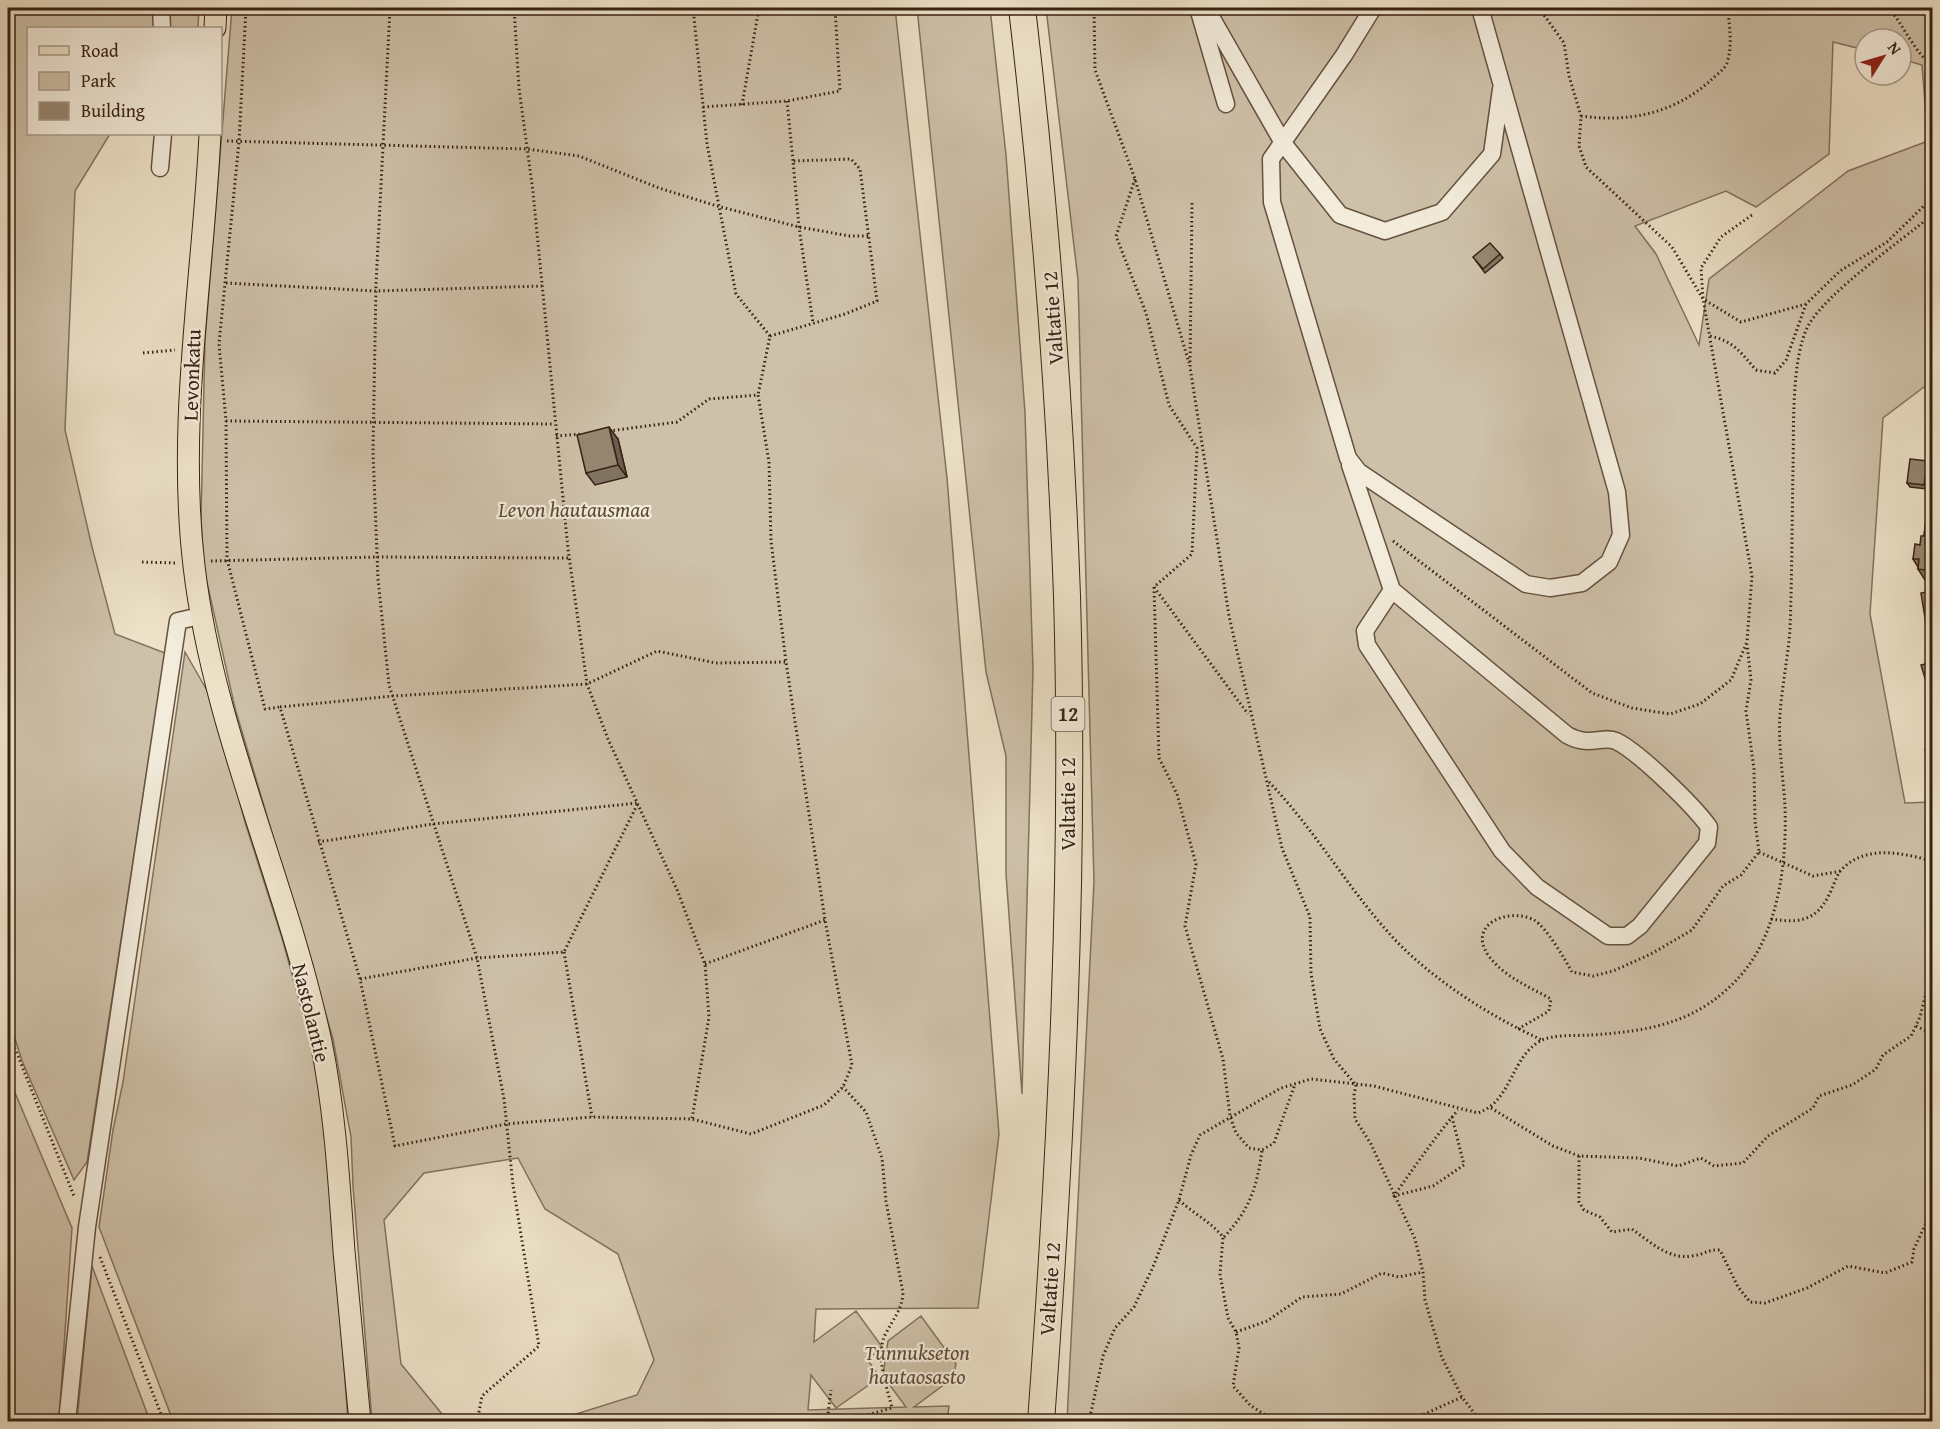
<svg xmlns="http://www.w3.org/2000/svg" width="1940" height="1429" font-family="'Gentium Book Plus',serif">
<rect width="100%" height="100%" fill="#ede2c8"/>
<filter id="stains"><feTurbulence type="fractalNoise" baseFrequency=".00333" numOctaves="4"/><feColorMatrix values="0 0 0 0 .2 0 0 0 0 .09 0 0 0 0 .02 0 0 0 .5 -.17"/></filter>
<radialGradient id="worn" r=".72"><stop offset=".6" stop-color="#630" stop-opacity="0"/><stop offset="1" stop-color="#630" stop-opacity=".3"/></radialGradient>
<path fill="#cec1a9" stroke="#83725e" stroke-width="1.5" fill-rule="evenodd" d="M8 8H199L198 28H28V134H110L75 191 65 430 92 547 115 634 165 653 87 1162 74 1180 22 1061 8 1016Z
M232 8H895L947 478 999 1134 978 1308 816 1309 814 1342 856 1311 883 1348 867 1359 880 1377 836 1408 811 1375 808 1410 906 1407 883 1376 888 1341 921 1316 956 1364 953 1378 914 1407 949 1406 947 1421H554L637 1395 654 1360 618 1254 545 1209 518 1158 424 1173 384 1220 401 1364 442 1414 461 1421H372L353 1186 351 1137 333 1039 235 708 204 569 201 519 205 340Z
M917 8H990L1006 155 1025 413 1033 670 1022 1094 1006 874V756L986 672Z
M1046 8H1932V381L1883 418 1870 614 1905 803 1932 802V1421H1067L1094 882 1078 280ZM1865 39H1901V59L1922 65 1928 141 1848 171 1709 279 1699 345 1656 254 1635 226 1726 191 1756 207 1829 154 1833 42 1865 50Z
M185 652 213 701 245 822 282 938 311 1043 327 1138 348 1421H173L99 1227 113 1130 123 1082Z
M8 1076 72 1228 59 1421H8Z
M92 1266 150 1421H77Z"/>
<g fill="none" stroke-linecap="round" stroke-linejoin="round">
<g stroke="#655240" stroke-width="19">
<path id="minor" d="M161 8 162 28
M1198 8 1226 104
M1206 8 1283 143 1340 215 1385 231 1442 212 1492 154 1501 89
M1373 8 1344 55 1271 159 1272 202 1348 458 1359 472 1526 584 1550 588 1582 583 1609 562 1621 535 1617 492 1480 8
M160 168 163 134
M1350 465 1392 590 1567 735C1590 748 1602 735 1616 741 1639 752 1694 806 1709 827L1707 843 1640 926 1627 936H1608L1537 887 1502 851 1367 645 1365 631 1392 590
M67 1422 87 1227 178 621 200 616"/>
</g>
<g stroke="#382213" stroke-width="23">
<path id="major" d="M215 28 216 8
M210 134C203 278 177 422 194 566 213 730 287 882 321 1042 335 1111 339 1181 344 1251 349 1308 355 1365 360 1422"/>
</g>
<g stroke="#382213" stroke-width="28">
<path id="highway" d="M1022 8C1045 204 1060 399 1067 596 1075 872 1061 1147 1041 1422"/>
</g>
<path stroke="#382213" stroke-width="3" stroke-dasharray="1.5 3" stroke-linecap="butt" d="M246 8 239 142 219 344 226 421 227 559 265 709 280 707
M390 8 376 284 373 452 378 579 389 685 477 958 504 1099 513 1185 539 1346 482 1396 477 1422
M514 8 519 88 533 192 568 549 587 684 608 739 678 892 705 964 709 1017 692 1119
M693 8 707 144 736 294 770 336 758 395
M1094 8 1095 70 1135 179 1189 363
M1539 8 1564 43 1569 76 1581 116 1579 146 1586 167 1672 247 1703 299 1741 322 1806 304 1840 271 1887 242 1932 198
M1889 8C1902 23 1917 56 1932 65
M246 13H515
M787 101 793 161
M742 105 759 8
M703 107 787 101 840 91 835 8
M1581 116C1629 123 1675 113 1711 80 1716 75 1724 70 1727 63 1733 44 1729 27 1728 8
M227 141 527 149 579 156 659 188 717 206 799 227 850 236H870
M1135 179 1116 236 1146 313 1169 405 1197 448 1192 554 1154 587 1248 714
M1192 203 1190 367 1229 616 1282 848 1310 917 1311 973 1320 1029 1334 1059 1355 1084
M226 283 376 291 542 286
M770 336 845 314 877 301 860 169 851 159 793 161 799 227 813 323
M1710 336C1734 341 1741 353 1756 370L1775 373 1786 360 1806 304
M143 353 175 350
M226 421 554 424
M609 431 677 422 709 399 758 395 769 462 771 541 786 662 825 920 852 1065 843 1087 824 1105 751 1134 692 1119 592 1117 506 1124 395 1146 360 979 280 707 393 696 587 684 657 651 716 663 786 662
M556 436 582 434
M1393 541 1592 693 1632 708 1670 714 1700 704 1731 680 1747 642 1752 576 1703 299 1701 268 1721 237 1752 215
M211 561 377 557 569 558
M142 562 177 563
M1154 587 1159 758 1177 794 1196 864 1185 926 1223 1059 1230 1116 1236 1133 1249 1148 1262 1150 1274 1143 1295 1084
M1269 782C1318 833 1352 896 1401 946 1441 985 1492 1017 1542 1040
M318 842 433 824 638 803 564 952 477 958 360 979
M1759 852 1813 876 1841 871
M1932 881V887
M1771 919C1797 923 1816 922 1829 895 1833 888 1836 876 1841 870 1866 844 1902 853 1932 861
M564 952 592 1117
M705 964 825 920
M1916 1026 1932 1034
M1518 1029 1549 1011 1551 999C1528 986 1504 977 1488 955 1467 924 1509 907 1534 920 1547 928 1564 958 1572 972L1593 976 1613 971 1651 954 1692 930 1723 886 1741 875 1759 852 1755 821 1754 769 1746 711 1751 680 1747 644
M8 1031 74 1196
M1356 1085 1354 1095 1355 1119 1371 1144 1415 1239 1423 1272 1425 1300 1442 1358 1462 1397 1481 1422
M1491 1108 1553 1146 1579 1156 1639 1158 1678 1166 1701 1158 1714 1166 1743 1163 1768 1136 1813 1108 1819 1096 1852 1085 1876 1069 1883 1055 1911 1036 1920 1017 1932 969
M1452 1117 1464 1165 1433 1186 1394 1196C1415 1166 1435 1137 1458 1110
M1579 1156V1202L1584 1210 1600 1217 1612 1232 1632 1229C1650 1242 1669 1260 1692 1256 1703 1255 1708 1249 1720 1250L1738 1287 1750 1302 1765 1303 1807 1288 1848 1266 1885 1273 1912 1262 1914 1249 1932 1210
M1179 1200C1194 1214 1211 1222 1223 1237L1220 1274 1228 1318 1236 1332 1239 1348 1233 1386 1250 1405 1276 1422
M1224 1237C1250 1209 1257 1187 1262 1150
M100 1257 164 1422
M1236 1332 1267 1321 1302 1297 1341 1294 1382 1273 1399 1277 1423 1272
M827 1422 831 1390
M842 1422 892 1408C887 1387 875 1356 885 1335 893 1319 902 1310 903 1293L886 1201 882 1158 866 1112 843 1087
M1089 1422 1103 1356 1115 1328 1134 1307 1153 1267 1179 1200 1191 1155 1200 1135 1281 1088 1311 1079 1374 1086 1478 1113C1512 1101 1510 1059 1540 1041 1553 1034 1576 1036 1591 1035 1650 1031 1699 1023 1741 975 1779 932 1787 861 1785 806 1783 775 1778 745 1780 714 1782 686 1788 657 1790 629 1792 575 1792 521 1793 468 1794 429 1791 359 1808 326 1826 293 1901 241 1932 215
M1407 1422 1462 1397"/>
<use href="#minor" stroke="#f3ecdb" stroke-width="16"/>
<use href="#major" stroke="#ede2c8" stroke-width="21"/>
<use href="#highway" stroke="#ede2c8" stroke-width="26"/>
</g>
<path fill="#817361" stroke="#382213" stroke-width="1.5" d="M1500 254 1503 258 1485 273 1476 261Z
M618 439 627 477 595 485 586 473Z
M1930 465 1927 489 1910 487 1907 483Z
M1932 472V581L1925 580 1918 569V567L1913 559 1924 536Z"/>
<path fill="#695e4f" stroke="#382213" stroke-width="1.5" d="M609 427 618 439 627 477 618 465Z
M1927 461 1930 465 1927 489 1924 485Z"/>
<path fill="#968671" stroke="#382213" stroke-width="1.5" d="M1490 243 1500 254 1483 269 1473 257Z
M609 427 618 465 586 473 577 435Z
M1910 459 1927 461 1924 485 1907 483Z
M1932 472V571L1918 569 1919 559H1913L1915 544 1920 545 1921 536H1924Z
M1932 591V701L1921 665 1929 663 1926 651 1930 649 1921 593Z
M1932 746V770L1925 749Z"/>
<g text-anchor="middle" stroke-width="4.5" stroke-linejoin="round" paint-order="stroke">
<rect fill="#f3ecdb" stroke="#705f4f" stroke-width="1.5" x="1051.5" y="697" width="33" height="34" rx="4.5"/>
<g font-size="20" font-weight="bold" fill="#382213">
<text x="1068" y="721">12</text>
</g>
<g font-size="21" fill="#382213" stroke="#f3ecdb">
<text transform="translate(1053 318) rotate(-94)" y="7">Valtatie 12</text>
<text transform="translate(192 375) rotate(-88)" y="7">Levonkatu</text>
<text transform="translate(1068 804) rotate(-90)" y="7">Valtatie 12</text>
<text transform="translate(311 1013) rotate(76)" y="7">Nastolantie</text>
<text transform="translate(1050 1289) rotate(-86)" y="7">Valtatie 12</text>
</g>
<g font-size="21" font-style="italic" fill="#5e4a38" stroke="#f3ecdb">
<text x="574" y="517">Levon hautausmaa</text>
<text x="917" y="1360">Tunnukseton<tspan x="917" dy="24">hautaosasto</tspan></text>
</g>
</g>
<rect width="1940" height="1429" fill="none" stroke="#ede2c8" stroke-width="30"/>
<rect x="9" y="9" width="1922" height="1411" fill="none" stroke="#382213" stroke-width="3"/>
<rect x="15" y="15" width="1910" height="1399" fill="none" stroke="#382213" stroke-width="1.5"/>
<rect x="27" y="27" width="195" height="108" fill="#f3ecdb" stroke="#a89b8b" stroke-width="1.5"/>
<rect x="39" y="46" width="30" height="9" fill="#ede2c8" stroke="#a89b8b" stroke-width="1.5"/>
<text x="81" y="57" font-size="18" fill="#382213">Road</text>
<rect x="39" y="72" width="30" height="18" fill="#cec1a9" stroke="#a89b8b" stroke-width="1.5"/>
<text x="81" y="87" font-size="18" fill="#382213">Park</text>
<rect x="39" y="102" width="30" height="18" fill="#968671" stroke="#a89b8b" stroke-width="1.5"/>
<text x="81" y="117" font-size="18" fill="#382213">Building</text>
<g transform="translate(1883 57) rotate(53)"><circle r="28" fill="#f3ecdb" stroke="#a89b8b" stroke-width="1.5"/>
<path d="M0-4.5L10 22L0 15L-10 22Z" fill="#8f2418"/>
<text y="-9" font-size="16" font-weight="bold" text-anchor="middle" fill="#382213">N</text>
</g>
<rect width="100%" height="100%" filter="url(#stains)"/>
<rect width="100%" height="100%" fill="url(#worn)"/>
</svg>
